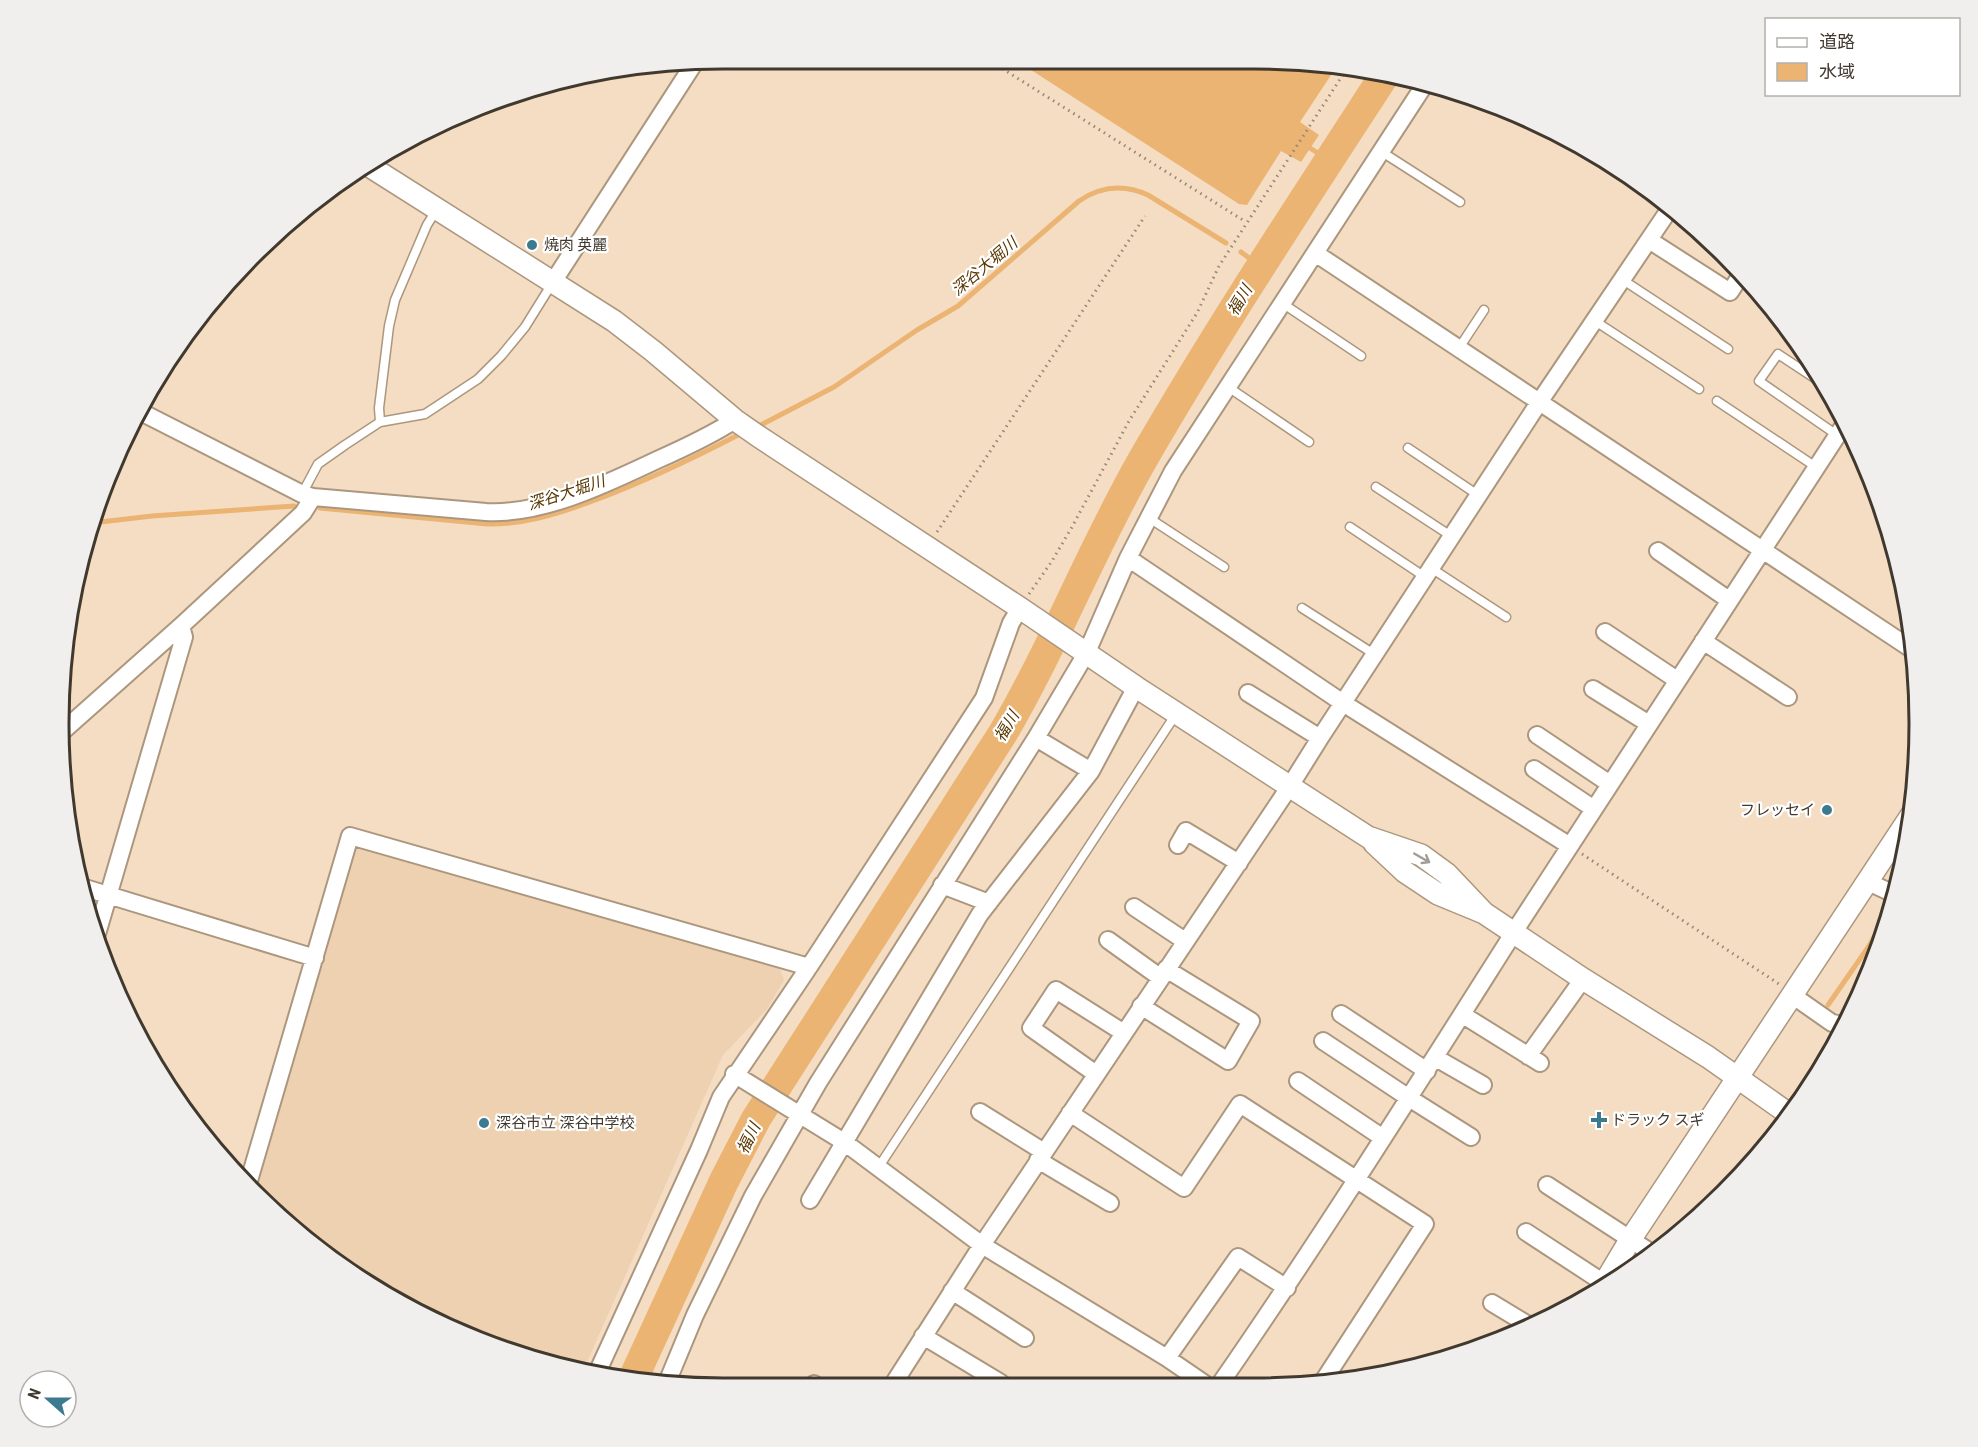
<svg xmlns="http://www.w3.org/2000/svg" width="1978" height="1447" font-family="'Roboto Condensed','Noto Sans JP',sans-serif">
<rect width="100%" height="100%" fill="#f4ddc3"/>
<path fill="#edd1b1" d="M357 844 765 960 779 967 784 980 767 1009 723 1055 583 1371 551 1366 429 1320 285 1224 255 1191Z"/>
<path fill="#ebb472" d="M1014 59H1255L1335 69 1300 122 1319 135 1301 162 1281 151 1247 205 1239 204Z"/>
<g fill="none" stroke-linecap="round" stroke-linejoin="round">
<path stroke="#ebb472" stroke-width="5" d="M1305 145 1329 160
M1241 252 1260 266
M759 426 834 387 917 330 958 306 1079 201C1101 186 1124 184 1148 195L1226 243
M320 508 487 524C523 525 557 514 590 502 641 483 690 460 738 435
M92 523 152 516 294 506
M1828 1005 1869 946 1892 905"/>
<path stroke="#ebb472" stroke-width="30" d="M633 1379 724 1181 756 1119 1003 733C1055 644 1092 548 1143 459 1219 328 1302 202 1384 76"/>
<g stroke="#ac977e" stroke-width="11">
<path id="service" d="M1382 152 1460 202
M1623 280 1728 349
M1282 303 1361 356
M1595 321 1699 389
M1459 348 1484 310
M1822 383 1778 354 1759 381 1837 435
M1228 387 1309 442
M1717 401 1816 467
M380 422 379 408 389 326 395 300 427 225 437 209
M1408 448 1478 495
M1376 487 1451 536
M302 494 318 464 345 445 380 422 425 414 478 379 501 356 525 327 553 282
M1149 518 1224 567
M1350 527 1425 577
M1431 568 1506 617
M1302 608 1374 654
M878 1168 1176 714"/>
</g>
<g stroke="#ac977e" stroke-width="20">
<path id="minor" d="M1649 240 1730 292 1741 275
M1315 253 1913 650
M553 282 695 62
M313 497 486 512C543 515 606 484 657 460 684 448 710 436 735 420
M1658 551 1729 600
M1128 558 1343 703 1570 846
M1605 632 1677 680
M1703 641 1788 697
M1593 689 1649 724
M1248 693 1320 738
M64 730 181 626 303 513 313 497 302 494 139 411
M1537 735 1610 784
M1036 738 1091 771
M1534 769 1594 809
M1178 845 1186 831 1239 863
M1866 881 1894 894
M942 885 989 903
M85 888 315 958
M1134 907 1185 941
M97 934 184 637 181 626
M1108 940 1161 978
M1792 995 1832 1023 1844 1025
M1141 1006 1228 1061 1251 1021 1166 969
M1341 1014 1427 1071
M1463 1015 1540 1063
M1323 1041 1409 1098 1471 1137
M1528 1056 1583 979
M1436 1058 1483 1085
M734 1074 844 1142 982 1245 1167 1358 1205 1384
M1096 1074 1031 1028 1056 990 1124 1033
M1298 1081 1383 1138
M980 1112 1044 1152
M1070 1113 1184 1188 1240 1104 1425 1224 1322 1383
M1038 1160 1110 1203
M248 1184 350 836 809 967
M1547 1185 1653 1254
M810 1200 980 914 1091 771 1136 687
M1526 1232 1604 1283
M952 1291 1025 1338
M1492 1303 1530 1326
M923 1336 1001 1383
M1167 1358 1238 1257 1287 1288
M597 1373 699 1150 721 1097 809 967 984 698 1011 623 1020 608
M814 1384 817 1386
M1220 1384C1323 1235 1419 1082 1516 929 1625 759 1735 590 1846 422
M666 1385 695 1315 753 1196 818 1083 1036 738 1087 652 1128 558 1173 471 1427 81
M892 1386 982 1245 1290 786 1320 738 1540 401 1671 207"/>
</g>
<g stroke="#ac977e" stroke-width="24">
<path id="tertiary" d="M366 164 614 321 653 351 735 420 758 436 1020 608 1136 687 1368 837 1421 855 1447 874 1484 913
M1374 843 1405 872 1438 894 1484 913 1583 979 1708 1057 1789 1114
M1605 1282 1630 1240 1914 811"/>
</g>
<path stroke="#978876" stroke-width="3" stroke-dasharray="1.5 4.5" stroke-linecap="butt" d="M987 59 1246 222
M937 532 1145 216
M1029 594 1052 561 1072 527 1129 421 1197 313 1219 266 1346 70
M1582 854 1779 984"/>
<use href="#service" stroke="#fff" stroke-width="8"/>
<use href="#minor" stroke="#fff" stroke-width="16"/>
<use href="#tertiary" stroke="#fff" stroke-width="21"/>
</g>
<defs><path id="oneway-shaft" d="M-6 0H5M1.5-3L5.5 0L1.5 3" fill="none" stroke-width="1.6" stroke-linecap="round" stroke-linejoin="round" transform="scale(1.5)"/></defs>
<use stroke="#a09c96" href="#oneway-shaft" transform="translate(1422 858) rotate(30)"/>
<g fill="#3c7a8f" stroke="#fff" stroke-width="2">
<circle cx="532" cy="245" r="6"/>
<circle cx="1827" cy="810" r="6"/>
<path d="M1596 1111h6v6h6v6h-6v6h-6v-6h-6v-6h6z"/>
<circle cx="484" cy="1123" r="6"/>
</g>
<g text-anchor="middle" stroke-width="4.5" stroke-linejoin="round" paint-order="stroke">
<g font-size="15" fill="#42392e" stroke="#fff" text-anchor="start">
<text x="544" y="250">焼肉 英麗</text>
<text x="1815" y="815" text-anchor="end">フレッセイ</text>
<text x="1611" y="1125">ドラック スギ</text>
<text x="496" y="1128">深谷市立 深谷中学校</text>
</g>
<g font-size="16" font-style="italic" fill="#5a3700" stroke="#fff">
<text transform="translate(984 266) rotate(-40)" y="6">深谷大堀川</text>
<text transform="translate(1239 300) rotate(-59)" y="6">福川</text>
<text transform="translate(566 492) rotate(-18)" y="6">深谷大堀川</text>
<text transform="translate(1006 726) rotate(-59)" y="6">福川</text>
<text transform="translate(748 1138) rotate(-64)" y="6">福川</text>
</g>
</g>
<path d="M0 0H1978V1447H0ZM723 69H1255A654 654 0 0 1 1909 723V724A654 654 0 0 1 1255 1378H723A654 654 0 0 1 69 724V723A654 654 0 0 1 723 69Z" fill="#f0efee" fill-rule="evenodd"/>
<path fill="none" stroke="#42392e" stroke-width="3" d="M723 69H1255A654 654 0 0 1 1909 723V724A654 654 0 0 1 1255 1378H723A654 654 0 0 1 69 724V723A654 654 0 0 1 723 69Z"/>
<rect x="1765" y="18" width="195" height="78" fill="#ffffff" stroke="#b3b0ab" stroke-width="1.5"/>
<rect x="1777" y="38" width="30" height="9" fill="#ffffff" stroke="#b3b0ab" stroke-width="1.5"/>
<text x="1819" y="48" font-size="18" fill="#42392e">道路</text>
<rect x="1777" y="63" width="30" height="18" fill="#ebb472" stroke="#b3b0ab" stroke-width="1.5"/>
<text x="1819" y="78" font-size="18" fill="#42392e">水域</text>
<g transform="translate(48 1399) rotate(291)"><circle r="28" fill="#ffffff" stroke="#b3b0ab" stroke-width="1.5"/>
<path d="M0-4.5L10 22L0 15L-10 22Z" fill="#3c7a8f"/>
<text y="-9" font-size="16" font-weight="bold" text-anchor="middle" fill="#42392e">N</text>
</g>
</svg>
